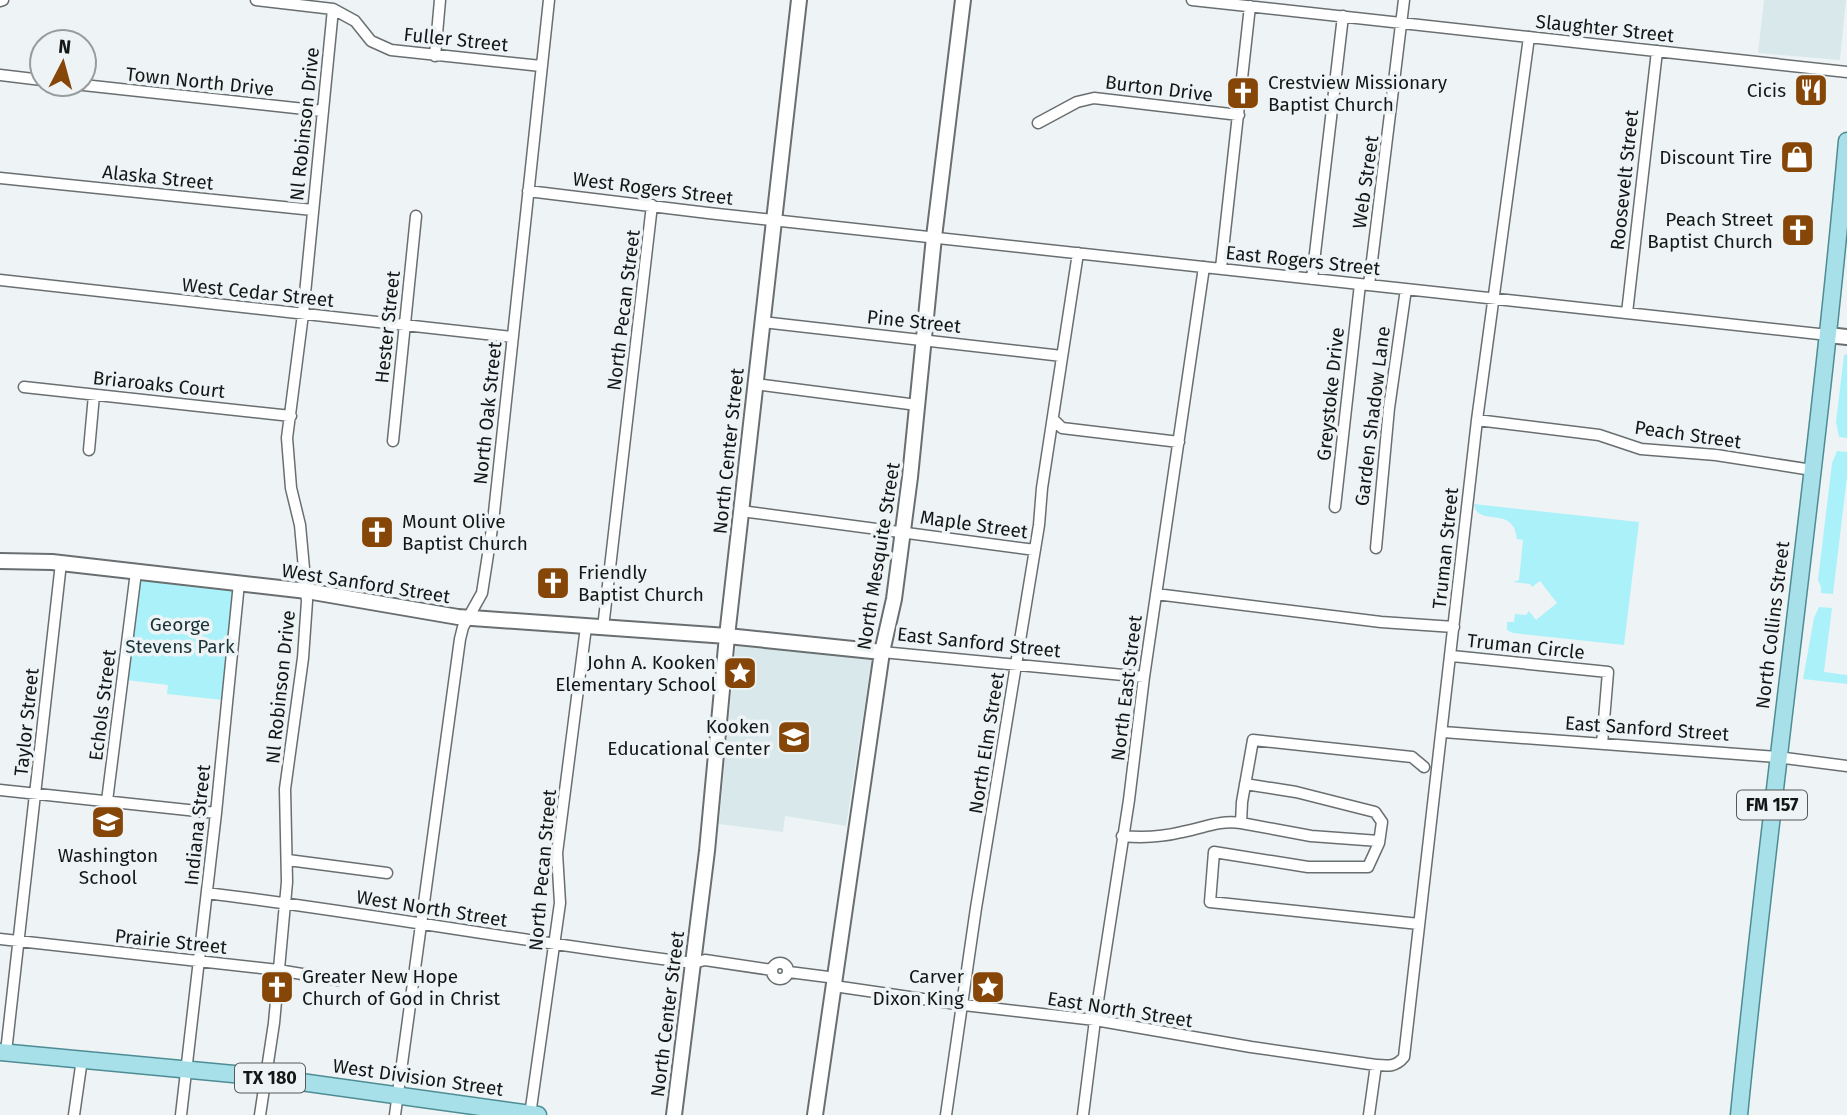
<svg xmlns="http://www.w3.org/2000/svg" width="1847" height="1115" font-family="'Fira Sans',sans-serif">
<rect width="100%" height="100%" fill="#eef4f5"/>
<path fill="#d9e9eb" d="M1764 0H1846L1840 60 1758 53Z
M736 644 872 658 846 826 785 816 783 832 719 824Z"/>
<path fill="#abf1fa" d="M1847 354V438L1839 437 1836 422 1844 355Z
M1837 451 1847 452V477L1833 594 1821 593V587L1818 580 1832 463Z
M1474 504 1639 522 1624 645 1513 633 1507 630V622H1514L1515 614 1526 615 1529 611 1536 620 1557 603 1540 581 1532 587 1530 584 1513 582 1519 580 1523 540 1517 539C1514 504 1477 528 1474 504Z
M137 579 235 590 223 700 167 694 168 685 126 680Z
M1819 607 1832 608 1824 672 1847 675V684L1803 679 1814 618Z"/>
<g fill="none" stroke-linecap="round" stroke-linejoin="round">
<g stroke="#696f70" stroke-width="13">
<path id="street" d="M256 0 333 9 355 21 371 41 391 50 541 66
M1192 0 1847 72
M0 1 3 0
M435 56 440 0
M0 75 42 80
M74 84 323 111
M1038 123 1077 102 1094 98 1239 115
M0 178 313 210
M528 191 708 213 1828 335
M1221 268 1250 6
M1312 279 1343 16
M0 280 512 337
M1369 285 1404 0
M1627 313 1657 51
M762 322 1062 356
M755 384 917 405
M24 387 291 416
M1053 419 1062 428 1179 442
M1477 420 1599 435 1641 449 1716 455 1812 470
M393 441 416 216
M89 450 94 395
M1335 507 1360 284
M741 511 1035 550
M1376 548 1389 408 1406 289
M1156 594 1381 622 1454 627
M603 628 652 205
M882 652 1144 677
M1452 656 1608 672 1602 744
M1443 732 1777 757 1847 766
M1245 784 1296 792 1375 812 1382 822 1379 843 1368 867H1308L1214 852 1210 902 1419 924
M0 790 216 813
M107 801 136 572
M1241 823 1311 836 1379 841
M1122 836C1142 838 1162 837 1182 832 1205 828 1217 820 1241 823L1242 802 1253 740 1412 757 1424 767
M288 860 387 873
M207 893C369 913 530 943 693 963L705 960 772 970
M0 939 278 970 338 980
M772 971a8 8 0 1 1 16 0a8 8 0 1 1-16 0Z
M789 972 836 978
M834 986 964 1005 1095 1020 1251 1047 1376 1065C1388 1066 1396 1067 1404 1057L1477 420 1529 37
M6 1052 61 563
M74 1115 82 1059
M181 1115 216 813 239 583
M260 1115 274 1023 287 882 285 789 303 658 307 601 300 525 291 488 287 438 303 314 333 9
M395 1115 460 639 463 627 482 593 493 522 549 0
M530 1115 560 903 557 853 586 627
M946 1115 976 908 1039 525 1042 488 1078 253
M1083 1115 1095 1020 1129 800 1144 677 1204 267
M1369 1115 1376 1065"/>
</g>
<g stroke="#696f70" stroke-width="18">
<path id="secondary" d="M1828 335 1847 337
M0 561 52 562 307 591 458 617 727 636 882 652
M674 1115 707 851 727 636 799 0
M815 1115 882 652 894 599 910 477 934 237 963 0"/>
</g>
<g stroke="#4e8c94" stroke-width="19">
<path id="primary" d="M0 1052 265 1077 538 1115
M1739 1115C1771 790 1818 466 1847 141"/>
</g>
<use href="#street" stroke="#fff" stroke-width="10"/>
<use href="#secondary" stroke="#fff" stroke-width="14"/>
<use href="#primary" stroke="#a7e0e8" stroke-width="16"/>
</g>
<defs>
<g id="restaurant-square" transform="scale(1.75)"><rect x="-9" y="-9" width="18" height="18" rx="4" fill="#854608" stroke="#eef4f5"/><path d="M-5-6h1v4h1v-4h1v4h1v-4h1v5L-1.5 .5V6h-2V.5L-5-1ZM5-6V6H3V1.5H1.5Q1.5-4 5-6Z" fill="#fff"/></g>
<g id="church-square" transform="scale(1.75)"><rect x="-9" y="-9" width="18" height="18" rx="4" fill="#854608" stroke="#eef4f5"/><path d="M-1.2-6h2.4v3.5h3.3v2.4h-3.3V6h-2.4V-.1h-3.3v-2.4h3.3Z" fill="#fff"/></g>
<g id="shop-square" transform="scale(1.75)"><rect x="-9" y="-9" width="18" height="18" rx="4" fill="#854608" stroke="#eef4f5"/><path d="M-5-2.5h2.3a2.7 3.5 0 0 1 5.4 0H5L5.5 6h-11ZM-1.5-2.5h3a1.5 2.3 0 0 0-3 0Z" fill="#fff"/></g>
<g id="sight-square" transform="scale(1.75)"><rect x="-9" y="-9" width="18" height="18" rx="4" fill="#854608" stroke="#eef4f5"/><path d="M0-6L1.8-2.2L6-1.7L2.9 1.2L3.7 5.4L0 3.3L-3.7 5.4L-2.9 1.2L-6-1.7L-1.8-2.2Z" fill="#fff"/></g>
<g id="school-square" transform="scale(1.75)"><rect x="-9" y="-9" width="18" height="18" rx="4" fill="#854608" stroke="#eef4f5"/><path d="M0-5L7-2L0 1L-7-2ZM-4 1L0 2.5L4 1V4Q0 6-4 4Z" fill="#fff"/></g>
</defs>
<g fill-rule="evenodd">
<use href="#restaurant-square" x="1811" y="90"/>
<use href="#church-square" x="1243" y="93"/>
<use href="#shop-square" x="1797" y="157"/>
<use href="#church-square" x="1798" y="230"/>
<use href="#church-square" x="377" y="532"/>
<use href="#church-square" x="553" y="583"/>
<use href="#sight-square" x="740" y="673"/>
<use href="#school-square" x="794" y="737"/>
<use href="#school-square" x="108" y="822"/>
<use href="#church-square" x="277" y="987"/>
<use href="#sight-square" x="988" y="987"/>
</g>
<g text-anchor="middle" stroke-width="7" stroke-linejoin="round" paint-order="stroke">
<g fill="#eef4f5" stroke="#56595a" stroke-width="2">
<rect x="1737" y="790.5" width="70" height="29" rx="5"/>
<rect x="235" y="1063.5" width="70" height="29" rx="5"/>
</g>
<g font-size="18" font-weight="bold" fill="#151717">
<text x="1772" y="811">FM 157</text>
<text x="270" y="1084">TX 180</text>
</g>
<g font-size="19" fill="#151717" stroke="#eef4f5">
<text transform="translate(1605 28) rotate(6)" y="7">Slaughter Street</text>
<text transform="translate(456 39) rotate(6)" y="7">Fuller Street</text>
<text transform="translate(200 81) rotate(6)" y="7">Town North Drive</text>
<text transform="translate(1159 88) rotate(7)" y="7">Burton Drive</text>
<text transform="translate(304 124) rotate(-84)" y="7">Nl Robinson Drive</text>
<text transform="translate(158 177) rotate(6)" y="7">Alaska Street</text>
<text transform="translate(1624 180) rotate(-84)" y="7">Roosevelt Street</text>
<text transform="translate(1365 182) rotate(-82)" y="7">Web Street</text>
<text transform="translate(653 188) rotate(7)" y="7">West Rogers Street</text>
<text transform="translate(1303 260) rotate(6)" y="7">East Rogers Street</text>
<text transform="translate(258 292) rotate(6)" y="7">West Cedar Street</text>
<text transform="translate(623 310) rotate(-83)" y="7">North Pecan Street</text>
<text transform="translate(914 321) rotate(6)" y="7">Pine Street</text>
<text transform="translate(387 327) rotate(-84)" y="7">Hester Street</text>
<text transform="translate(159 384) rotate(6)" y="7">Briaroaks Court</text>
<text transform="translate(1330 394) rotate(-84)" y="7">Greystoke Drive</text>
<text transform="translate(487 413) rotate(-84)" y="7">North Oak Street</text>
<text transform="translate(1372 416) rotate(-83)" y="7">Garden Shadow Lane</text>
<text transform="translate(1688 434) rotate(8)" y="7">Peach Street</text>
<text transform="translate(728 451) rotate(-84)" y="7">North Center Street</text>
<text transform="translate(974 524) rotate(8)" y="7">Maple Street</text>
<text transform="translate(1445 548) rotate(-84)" y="7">Truman Street</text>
<text transform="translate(878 556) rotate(-81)" y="7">North Mesquite Street</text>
<text transform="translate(366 583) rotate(9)" y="7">West Sanford Street</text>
<text transform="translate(1772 625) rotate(-83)" y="7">North Collins Street</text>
<text transform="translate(979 642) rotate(6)" y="7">East Sanford Street</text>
<text transform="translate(1526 646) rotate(6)" y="7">Truman Circle</text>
<text transform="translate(280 687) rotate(-84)" y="7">Nl Robinson Drive</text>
<text transform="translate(1126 688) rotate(-83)" y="7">North East Street</text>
<text transform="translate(102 705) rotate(-83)" y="7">Echols Street</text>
<text transform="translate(26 722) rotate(-84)" y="7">Taylor Street</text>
<text transform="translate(1647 728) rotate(4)" y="7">East Sanford Street</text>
<text transform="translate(986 743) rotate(-81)" y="7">North Elm Street</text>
<text transform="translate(197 825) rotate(-84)" y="7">Indiana Street</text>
<text transform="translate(542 870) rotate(-85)" y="7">North Pecan Street</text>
<text transform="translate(432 908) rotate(9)" y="7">West North Street</text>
<text transform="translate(171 941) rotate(6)" y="7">Prairie Street</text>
<text transform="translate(1120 1009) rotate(9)" y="7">East North Street</text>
<text transform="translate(667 1014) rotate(-83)" y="7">North Center Street</text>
<text transform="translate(418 1077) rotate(8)" y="7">West Division Street</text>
</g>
<g font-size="19" fill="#151717" stroke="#eef4f5" text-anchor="end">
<text x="1268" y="89" text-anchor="start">Crestview Missionary<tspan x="1268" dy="22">Baptist Church</tspan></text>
<text x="1786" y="97">Cicis</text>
<text x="1772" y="164">Discount Tire</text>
<text x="1773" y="226">Peach Street<tspan x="1773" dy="22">Baptist Church</tspan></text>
<text x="402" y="528" text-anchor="start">Mount Olive<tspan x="402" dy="22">Baptist Church</tspan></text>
<text x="578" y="579" text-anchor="start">Friendly<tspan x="578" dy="22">Baptist Church</tspan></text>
<text x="716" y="669">John A. Kooken<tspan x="716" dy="22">Elementary School</tspan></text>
<text x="770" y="733">Kooken<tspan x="770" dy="22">Educational Center</tspan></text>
<text x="108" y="862" text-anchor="middle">Washington<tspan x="108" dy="22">School</tspan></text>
<text x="302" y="983" text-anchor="start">Greater New Hope<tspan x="302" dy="22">Church of God in Christ</tspan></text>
<text x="964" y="983">Carver<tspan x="964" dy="22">Dixon King</tspan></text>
</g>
<g font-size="19" fill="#1b3438" stroke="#eef4f5">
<text x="180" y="631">George<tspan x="180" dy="22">Stevens Park</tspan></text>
</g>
</g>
<g transform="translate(63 63) rotate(6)"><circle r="33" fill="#eef4f5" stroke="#979c9c" stroke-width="2"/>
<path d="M0-5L12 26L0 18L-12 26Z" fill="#854608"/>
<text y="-10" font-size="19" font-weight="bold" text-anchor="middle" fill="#151717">N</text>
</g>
</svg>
